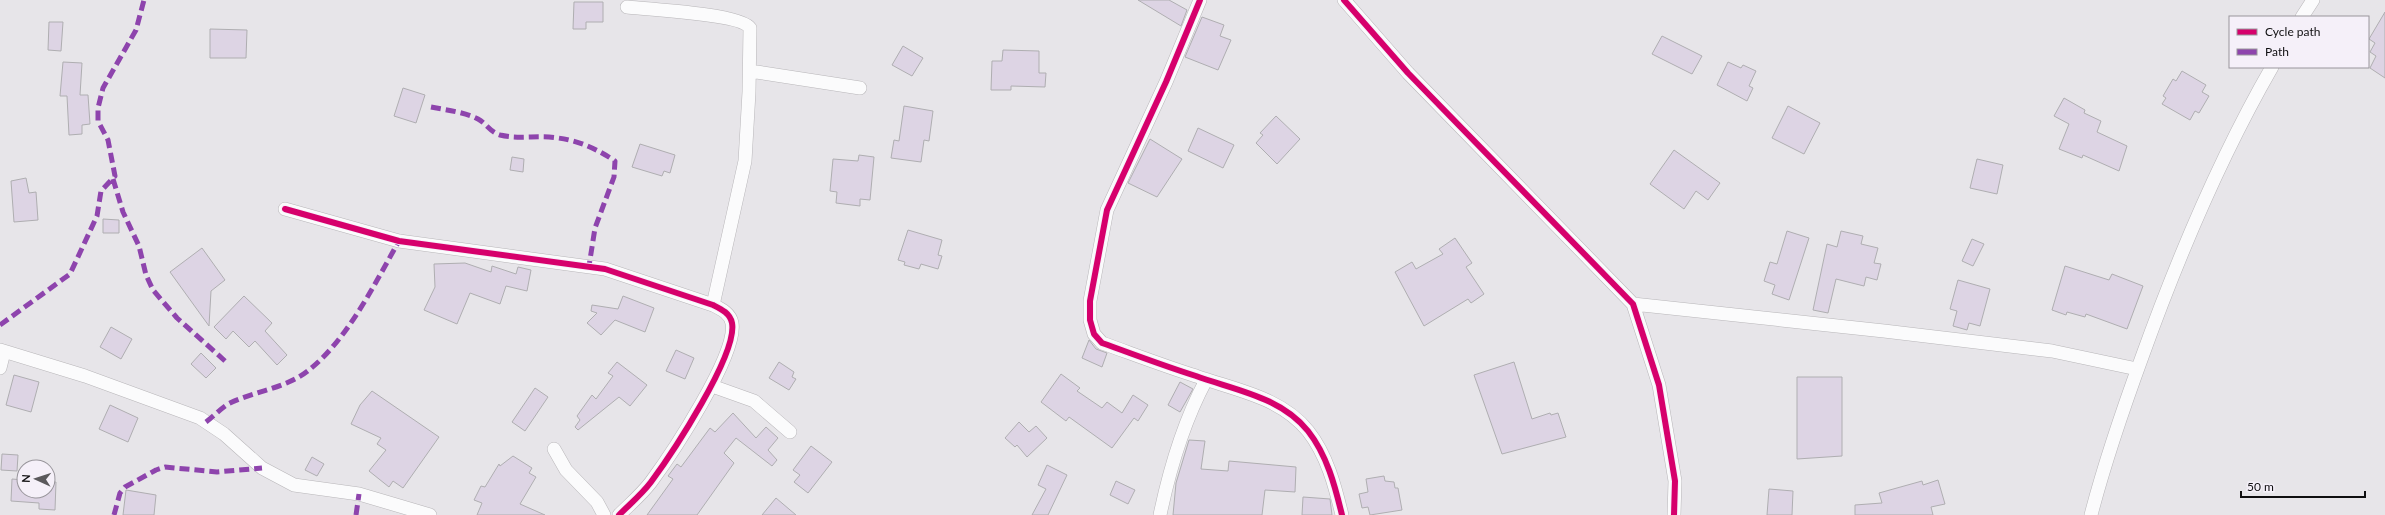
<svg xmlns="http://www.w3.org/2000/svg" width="2385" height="515" font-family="Lato,sans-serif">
<rect width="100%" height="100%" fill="#e7e5e9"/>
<path fill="#ddd4e4" stroke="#afaeb1" d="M1138 0H1169L1187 10 1181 26Z
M574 2H603V22H586V29H573Z
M2385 12V78L2370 68 2376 56 2370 52 2375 43 2369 39Z
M1202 17 1224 25 1220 36 1231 40 1218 70 1185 57Z
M49 22H63L61 51 48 50Z
M210 29 247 30 246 58H210Z
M1662 36 1702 56 1692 74 1652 54Z
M903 46 923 58 912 76 892 65Z
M1003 50 1039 51V73H1046L1045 87 1011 86V90H991L992 61H1002Z
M63 62 82 63 80 95H88L90 124 82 125V134L69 135 67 96H60Z
M1728 62 1741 68 1743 65 1756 71 1749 86 1753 88 1747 101 1717 85Z
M2182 71 2206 85 2202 92 2209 96 2199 113 2195 111 2190 120 2162 104 2166 98 2163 96 2173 79 2176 81Z
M403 88 425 95 416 123 394 116Z
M2064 98 2085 110 2084 113 2101 121 2097 132 2127 146 2119 171 2083 155 2082 158 2059 149 2069 124 2054 116Z
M904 106 933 111 929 141 924 140 921 162 891 158 894 140 899 141Z
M1788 106 1820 123 1804 154 1772 138Z
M1276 116 1300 139 1277 164 1256 143 1263 135 1260 133Z
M1198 128 1234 145 1223 168 1188 151Z
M1150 139 1182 159 1157 197 1128 183Z
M640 144 675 155 670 173 664 171 662 176 632 167Z
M1674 150 1720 183 1708 200 1696 191 1684 209 1650 184Z
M859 155 874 157 870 200 860 199V206L836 203 837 192 830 191 833 159 858 161Z
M512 157 524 159 523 172 510 170Z
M1977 159 2003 165 1997 194 1970 188Z
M26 178 29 193 36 192 38 220 14 222 11 181Z
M103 219 119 220V233H103Z
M908 230 942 240 938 255 942 256 938 269 921 264 919 269 904 265 905 262 898 260Z
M1787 231 1809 238 1789 300 1772 294 1775 285 1764 281 1770 262 1777 264Z
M1841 231 1863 236 1861 244 1878 248 1874 263 1881 264 1877 280 1866 277 1864 286 1836 279 1828 313 1813 310 1827 244 1837 247Z
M1455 238 1472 263 1466 267 1484 294 1471 303 1468 299 1424 326 1395 272 1412 262 1416 269 1443 254 1439 249Z
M1972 239 1984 244 1973 266 1962 261Z
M202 248 225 280 211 291 209 326 170 272Z
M465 263 491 272 492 266 516 274 518 267 531 270 527 291 506 286 500 304 470 293 457 324 424 310 435 287 434 264Z
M2065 266 2109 280 2112 274 2143 286 2127 329 2086 314 2085 317 2067 312 2066 315 2052 310Z
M1958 280 1990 289 1980 326 1969 323 1967 330 1953 326 1957 311 1950 309Z
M244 296 272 323 265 331 287 355 277 365 255 341 249 347 233 331 226 339 214 327Z
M623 296 654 308 645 332 615 320 601 335 587 323 597 313 591 311 592 305 618 309Z
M111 327 132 339 121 359 100 347Z
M1089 340 1096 349 1107 353 1102 367 1082 358Z
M676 350 694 358 685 379 666 371Z
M201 353 216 368 206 378 191 364Z
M617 362 647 385 630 406 619 397 578 430 575 427 580 420 577 416 592 395 596 399 613 376 608 373Z
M779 362 794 372 792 377 796 379 789 390 769 378Z
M1514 362 1532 419 1550 413 1551 415 1558 413 1566 437 1502 454 1474 375Z
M1061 374 1080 388 1077 391 1102 408 1107 402 1122 413 1133 395 1148 405 1138 421 1134 418 1112 448 1069 417 1066 421 1041 402Z
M14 375 39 382 31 412 6 405Z
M1797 377H1842V456L1797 459Z
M1180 382 1193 389 1180 412 1168 405Z
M535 388 548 397 525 431 512 422Z
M372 391 439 437 403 488 393 481 389 487 369 471 386 450 377 444 381 438 351 424 360 405Z
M110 405 138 418 128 442 99 429Z
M733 413 756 438 766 427 778 438 768 450 777 460 772 466 736 438 724 453 734 463 697 515H647L673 479 668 476 677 464 681 467 710 428 715 432Z
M1019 422 1029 432 1036 426 1047 438 1027 457 1017 445 1015 447 1005 438Z
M1189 440 1205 441 1201 469 1228 471 1229 461 1296 467 1295 492 1265 490 1262 515H1173L1176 483Z
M811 446 832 462 808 493 794 482 800 475 793 470Z
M2 454 18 455 17 471 1 470Z
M513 456 532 468 529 473 536 477 520 504 545 515H477L482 503 474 500 481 486 485 487 499 464 500 466Z
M312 457 324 464 317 476 305 470Z
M1047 465 1067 475 1048 515H1032L1046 489 1038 485Z
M1384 476 1385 481 1394 482 1395 488H1398L1402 510 1370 515 1368 507 1362 508 1359 494 1368 492 1366 479Z
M12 479 24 480V491H48V482H56L55 510 39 509V503L11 501Z
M1938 480 1945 504 1931 507 1933 515H1855V505L1882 503 1879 493 1922 481 1923 485Z
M1116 481 1135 490 1128 504 1110 495Z
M1769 489 1793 491 1792 515H1767Z
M126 490 156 495 154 515H123Z
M1303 497 1330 499 1332 515H1302Z
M776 498 796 515H762Z"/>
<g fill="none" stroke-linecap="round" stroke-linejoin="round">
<g stroke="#b8b6b9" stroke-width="14">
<path id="minor" d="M1200 0 1166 82 1107 210 1090 301V320L1094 334 1102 343C1133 354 1164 366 1196 376 1235 390 1281 397 1308 431 1327 455 1335 486 1342 515
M1344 0 1408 73 1633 304 1659 385 1675 481 1674 515
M627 7C647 9 742 14 750 28L749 92 745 161 713 305
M2302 17 2313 0
M750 71 860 88
M285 209 399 241 605 269 713 305C721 309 730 313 732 323 738 354 671 455 651 482 642 494 630 504 619 515
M1633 304 1884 331 2052 351 2137 369
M0 350 85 376 200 418 224 434 262 468 294 485 359 494 430 515
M0 368 4 352
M712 386 754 401 790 432
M554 449 566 470 597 502 604 515
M1160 515C1170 467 1183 423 1206 380
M2091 515C2105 461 2123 409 2142 357 2178 257 2219 159 2272 67"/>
</g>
<use href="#minor" stroke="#fbfbfc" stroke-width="13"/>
<path stroke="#8e44ad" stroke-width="5" stroke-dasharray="10 5" stroke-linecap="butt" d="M431 107C446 110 465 112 478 119 487 124 490 132 500 135 517 139 532 136 549 137 575 139 594 147 615 161L614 177 595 228 589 266
M113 179 123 212 139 246 146 275 153 290 177 318 225 361
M0 325 70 274 97 216 101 191 115 176 108 140 98 121V108L103 88 136 30 144 0
M206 422C214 416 222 407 230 403 255 391 287 388 309 370 348 339 375 283 399 241
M114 515 120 493 125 487 156 470 165 467 217 472 262 468
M356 515 359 494"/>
<g stroke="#f5f0f9" stroke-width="8">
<path id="cycleway" d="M1200 0 1166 82 1107 210 1090 301V320L1094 334 1102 343C1133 354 1164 366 1196 376 1235 390 1281 397 1308 431 1327 455 1335 486 1342 515
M1344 0 1408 73 1633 304 1659 385 1675 481 1674 515
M285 209 399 241 605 269 713 305C721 309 730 313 732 323 738 354 671 455 651 482 642 494 630 504 619 515"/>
</g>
<use href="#cycleway" stroke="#d6006c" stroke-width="6"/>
</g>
<rect x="2229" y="16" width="140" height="52" fill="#f5f0f9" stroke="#99969c"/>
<rect x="2237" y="29" width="20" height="6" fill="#d6006c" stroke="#99969c"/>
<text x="2265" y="36" font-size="12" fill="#0f0e10">Cycle path</text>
<rect x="2237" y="49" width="20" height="6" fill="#8e44ad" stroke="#99969c"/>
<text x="2265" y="56" font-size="12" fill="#0f0e10">Path</text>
<g transform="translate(36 479) rotate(273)"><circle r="19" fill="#f5f0f9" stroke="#99969c"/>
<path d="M0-3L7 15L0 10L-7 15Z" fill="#5b595c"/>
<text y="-6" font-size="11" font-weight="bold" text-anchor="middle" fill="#0f0e10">N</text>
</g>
<path d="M2241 491v6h124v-6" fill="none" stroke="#0f0e10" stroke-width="2"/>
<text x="2247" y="491" font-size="12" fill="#0f0e10" stroke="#f5f0f9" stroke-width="3" paint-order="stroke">50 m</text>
</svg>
